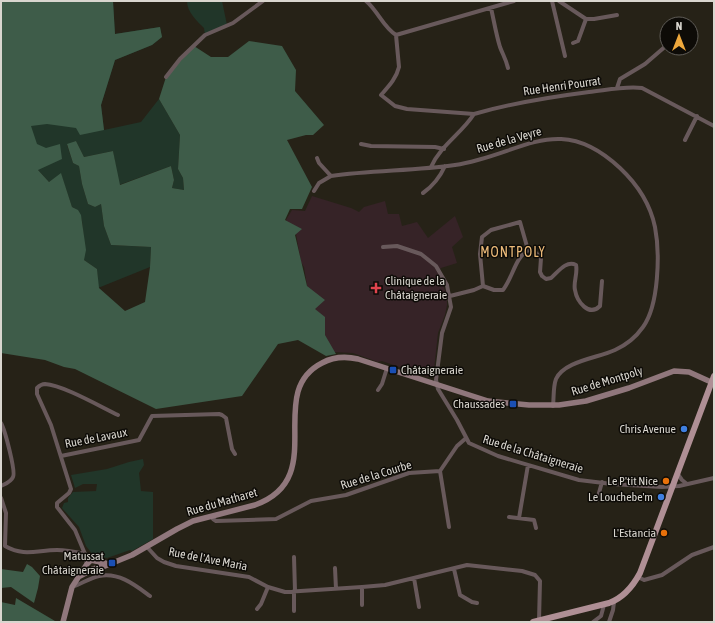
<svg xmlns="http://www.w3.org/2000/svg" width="715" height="623" font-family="'Asap Condensed',sans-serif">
<rect width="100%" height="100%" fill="#262217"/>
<path fill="#362327" d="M312 196 351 208 359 212 364 207 385 201 388 214H399L402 226 417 222 428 238 455 216 463 237 452 247 457 263 441 268 438 272 447 295V305L445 315 438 333 434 370 428 377 382 361 378 362 353 353 334 352 314 328 304 267 301 262 296 234 286 220 292 210 305 211Z"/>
<path fill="#213629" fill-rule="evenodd" d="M1 1H113L115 34 160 27 162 37 152 45 115 60 101 105 104 130 141 122 159 99 180 135 178 169 183 178 184 190 172 188 174 180 171 166 119 185 113 151 84 157 76 141 67 145 73 163 79 166 82 184 88 204 95 207 101 204 104 226 111 245 151 247 150 267 98 288 97 269 84 260 68 264 28 261 1 257ZM22 170H38L49 182 61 174 72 207C84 212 82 226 84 238L59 233 39 226 24 210 15 185Z
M187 1H222L227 25 205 35 204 28C197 21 187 12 187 1Z
M143 459 144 465 139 473 141 491 153 492V539L132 551 130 550 107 558 93 555 86 546 79 527 62 508 64 503 68 502V498L73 492 96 491 97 484H83L75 488 71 475 107 469 129 462Z"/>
<path fill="#3e5c49" d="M1 1H113L115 34 160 27 162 37 152 45 115 60 101 105 104 130 80 135 76 128 47 124 31 126 37 144 46 148 60 144 62 159 38 170 49 182 61 173 72 207 78 210 81 215 86 250 84 260 97 269 99 288 125 311 145 302 150 267 151 247 111 245 104 226 101 204 95 207 88 204 82 184 79 166 73 163 67 144 76 141 84 157 113 151 120 185 171 166 174 180 172 188 184 190 183 178 178 169 180 135 159 99 166 77 194 46 211 57H228L249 41 282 46 296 70 295 91 324 125 313 135H306L287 140 312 187 302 209H290L285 220 302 229 295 235 307 286 325 300 315 309 325 317V335L336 354 326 356 298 340 278 344 242 396 156 409 75 369 64 367 45 360 1 353Z
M27 564 32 567 40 576 38 588 34 603 11 587 1 588V569L23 572Z
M16 598 55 621V622H1V602L15 605Z"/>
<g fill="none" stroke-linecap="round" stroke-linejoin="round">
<path stroke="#68595b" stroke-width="4" d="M366 1C378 11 383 27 396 35
M552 1 565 56
M559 1 586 19H594L617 15
M491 8C494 21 496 34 500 47 503 55 506 59 508 68
M396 35 399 67C396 79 389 86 381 95L395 106 407 109 474 114
M396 35 514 1
M573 43 578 41 586 19
M166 77 180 59 205 35 233 23 263 1
M617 88 620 79 645 64 667 45
M685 140 697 116
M361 144 371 146 435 147 444 149
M317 158 319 163 331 176
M431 167C440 146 462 133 474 114 512 103 550 97 589 92 607 90 624 86 642 88L714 126
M314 191 319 183 331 176C372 170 414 171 455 165 522 155 558 110 620 168 637 184 650 203 655 227 660 253 659 305 643 327 636 337 626 345 615 350 598 358 564 361 556 379 553 387 554 397 553 406
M423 193C433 186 440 177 445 166
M383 247 397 246 421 254 436 266 447 285 451 307 442 333 436 380 438 389 457 420 469 443 498 456 579 480 612 484 662 487 679 486 714 478
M483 286 480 254 482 237 491 230 520 222 528 250
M450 296 474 290 483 286 494 290H503C513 277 515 258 528 250L535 252 541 258 540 272 542 276 546 279 551 278C558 272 566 260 576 265 578 274 573 282 575 290 577 302 589 317 600 306L602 281
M378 390 382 384 387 368
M1 423C5 430 16 472 13 477 11 482 5 484 1 486
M61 456 139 440 152 416 219 414 222 415 226 418 232 449 235 454
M440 471 449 527
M677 473 682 480 687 484
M1 498 6 513 5 546C24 557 37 550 57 550 66 550 76 552 85 554
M597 500 602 482
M211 516 213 519 216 521 276 519 311 501 346 495 409 473 440 471 457 446 465 439
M509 517 534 520 536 528
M519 518 528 465
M147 547 157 558 164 562 176 566 249 577 268 587 261 604 257 609
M294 557 295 591
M87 564 85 554 75 530 57 507V503L69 493 71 489 51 425 37 394V388C39 386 41 384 45 384 63 385 101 407 118 415
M335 568 336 589
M454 569 460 595 472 602 477 603
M638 577 644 580 662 575 692 555 714 547
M414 578 419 607
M72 587C81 584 90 578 99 576 119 572 135 585 150 596
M268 587 285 592 362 587 385 585 467 565 522 571 535 575 540 581 539 621
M362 587V605
M294 591V611
M593 622 601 616 604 605
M609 622 613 610 614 602"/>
<path stroke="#90777c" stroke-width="5.5" d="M80 576 93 569 105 566 132 555 177 529 193 521 255 505C331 478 263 393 322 363 333 357 345 356 358 359L488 401 529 405H559L586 401 629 388 674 371 689 372 711 382
M63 622 72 587 87 564 91 560 109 564"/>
<path stroke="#af8f95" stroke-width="6" d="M533 622 609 603C623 598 633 586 640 573L714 376"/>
</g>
<path fill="#e0444e" stroke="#0d0b07" stroke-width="1.5" d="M374 282h4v4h4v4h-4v4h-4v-4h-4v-4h4z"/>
<g fill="#1a4fb4" stroke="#0d0b07" stroke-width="1.5">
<rect x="389" y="366" width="8" height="8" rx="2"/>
<rect x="509" y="400" width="8" height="8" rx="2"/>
<rect x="108" y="559" width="8" height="8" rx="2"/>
</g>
<g fill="#3f7fe0" stroke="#0d0b07" stroke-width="1.5">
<circle cx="684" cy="429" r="4"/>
<circle cx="661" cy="497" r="4"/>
</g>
<g fill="#e8710a" stroke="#0d0b07" stroke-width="1.5">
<circle cx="666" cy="481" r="4"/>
<circle cx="664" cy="533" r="4"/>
</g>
<g text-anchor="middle" stroke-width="3" stroke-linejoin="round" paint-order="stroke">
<g font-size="12" fill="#d9d6cf" stroke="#0d0b07">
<text transform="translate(562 86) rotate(-8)" y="4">Rue Henri Pourrat</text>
<text transform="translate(509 140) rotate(-16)" y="4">Rue de la Veyre</text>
<text transform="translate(607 381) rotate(-17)" y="4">Rue de Montpoly</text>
<text transform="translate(96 438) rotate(-11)" y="4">Rue de Lavaux</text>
<text transform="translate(533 454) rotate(17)" y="4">Rue de la Châtaigneraie</text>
<text transform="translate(376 475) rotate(-17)" y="4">Rue de la Courbe</text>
<text transform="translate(222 502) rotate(-16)" y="4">Rue du Matharet</text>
<text transform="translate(208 559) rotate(11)" y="4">Rue de l'Ave Maria</text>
</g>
<g font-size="12" fill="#d9d6cf" stroke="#0d0b07" text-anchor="end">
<text x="385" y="285" text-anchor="start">Clinique de la<tspan x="385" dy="14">Châtaigneraie</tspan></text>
<text x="401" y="374" text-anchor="start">Châtaigneraie</text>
<text x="505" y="408">Chaussades</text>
<text x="676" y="433">Chris Avenue</text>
<text x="658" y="485">Le P'tit Nice</text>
<text x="653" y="501">Le Louchebe'm</text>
<text x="656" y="537">L'Estancia</text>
<text x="104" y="560">Matussat<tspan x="104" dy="14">Châtaigneraie</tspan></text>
</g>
<g font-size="14" letter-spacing="1" fill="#ebba79" stroke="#0d0b07">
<text x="513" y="257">MONTPOLY</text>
</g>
</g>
<rect width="715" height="623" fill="none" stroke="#d9d6cf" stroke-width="4"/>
<g transform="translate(679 36)"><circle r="19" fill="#0d0b07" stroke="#5f5c57"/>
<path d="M0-3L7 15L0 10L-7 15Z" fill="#eea83c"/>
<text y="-6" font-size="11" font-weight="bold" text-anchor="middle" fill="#d9d6cf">N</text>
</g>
</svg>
